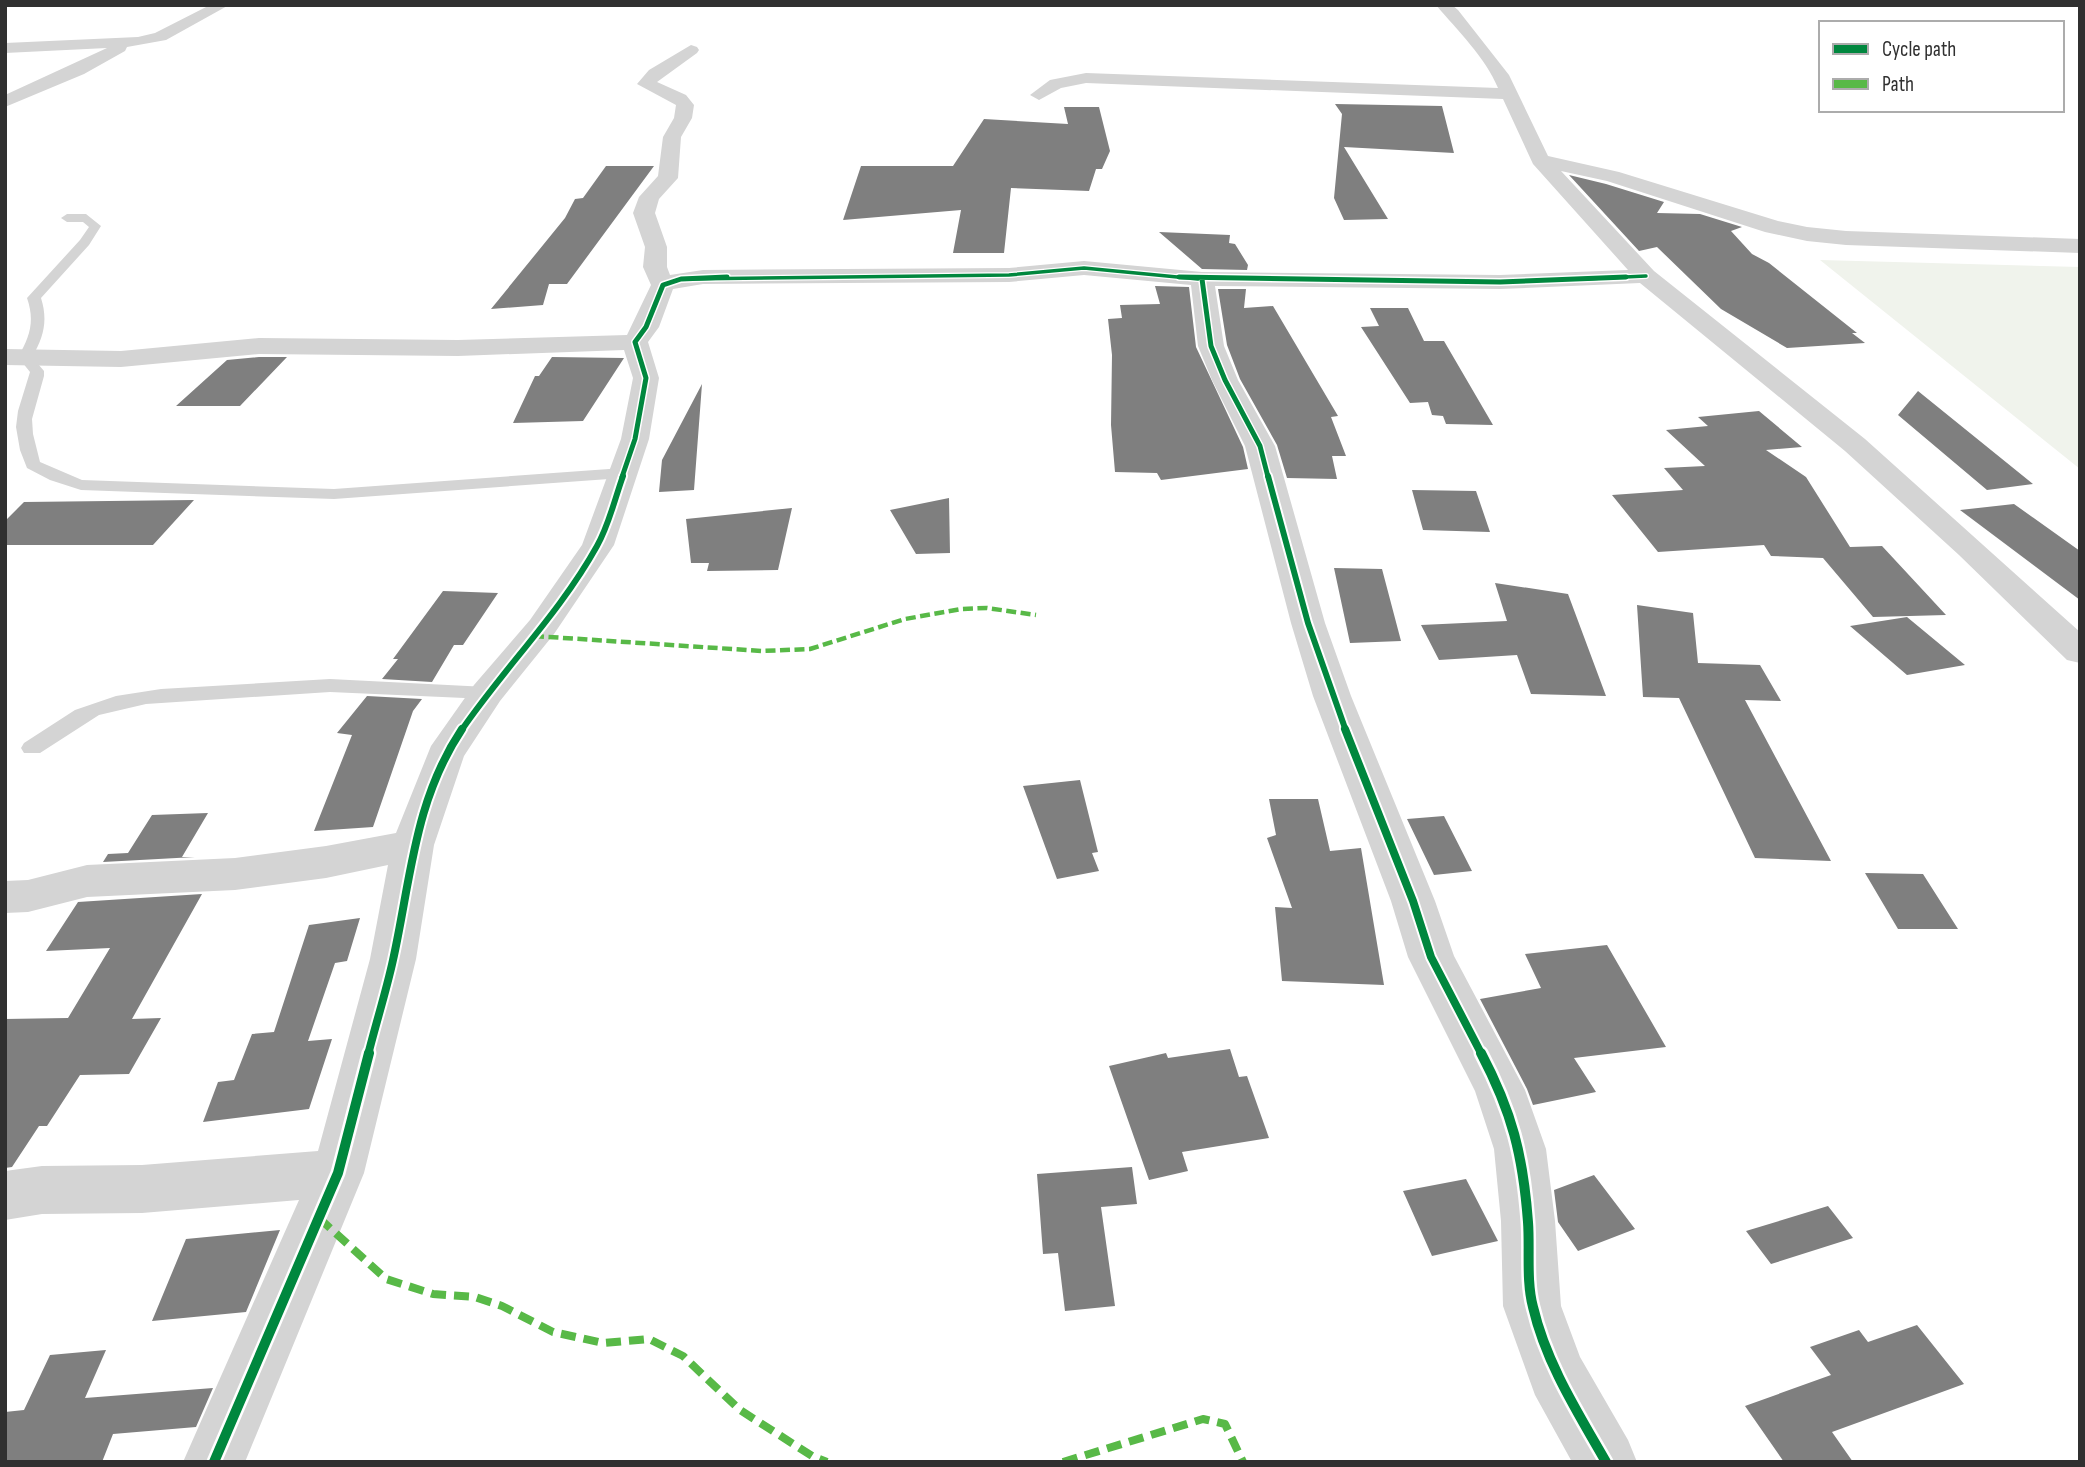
<svg xmlns="http://www.w3.org/2000/svg" width="2085" height="1467" font-family="'Sofia Sans Condensed',sans-serif">
<rect width="100%" height="100%" fill="#fff"/>
<path fill="#f0f3ec" d="M1820 260 2080 267V469Z"/>
<path fill="#7f7f7f" d="M1335 104 1442 106 1454 153 1344 147 1388 219 1344 220 1334 198 1342 114Z
M1064 107H1099L1110 151 1102 169H1096L1089 191 1011 188 1004 253H953L961 210 843 220 861 166H953L984 119 1068 124Z
M606 166H654L567 284H549L543 305 491 309 565 218 575 199 583 198Z
M1569 175 1606 184 1664 202 1657 213 1700 214 1742 227 1731 231 1752 254 1769 263 1857 333H1852L1865 343 1787 348 1721 309 1657 247 1639 251Z
M1159 232 1230 235 1229 243 1235 244 1248 265 1247 270 1202 269Z
M1155 286 1189 287 1196 347 1243 447 1248 469 1161 480 1157 473 1115 472 1111 425 1112 355 1108 319 1122 318 1120 305 1160 304Z
M1218 289H1246L1244 308 1273 306 1338 416 1331 417 1346 456H1332L1337 479 1287 478 1277 445 1240 379 1227 345Z
M1370 308H1408L1424 341H1444L1493 425 1446 424 1443 416 1432 415 1428 402 1410 403 1361 327 1379 326Z
M259 357H287L240 406H176L227 360Z
M552 357 624 358 583 421 513 423 535 376H539Z
M702 384 694 490 659 492 662 460Z
M1918 391 2033 484 1987 490 1898 415Z
M1759 411 1802 447 1766 450 1806 477 1850 547 1882 546 1946 615 1873 617 1823 558 1771 556 1764 545 1658 552 1612 495 1683 490 1664 468 1705 466 1666 430 1708 426 1698 417Z
M1412 490 1476 491 1490 532 1423 530Z
M949 498 950 553 916 554 890 510Z
M194 500 153 545H5V521L24 502Z
M2014 504 2080 551V600L1960 510Z
M792 508 778 570 707 571 709 563H691L686 519Z
M1334 568 1382 569 1401 641 1350 643Z
M1495 583 1568 594 1606 696 1531 694 1517 655 1439 660 1421 625 1507 621Z
M443 591 498 593 463 645H454L432 682 382 679 398 659H393Z
M1637 605 1693 613 1698 663 1760 665 1781 701 1745 700 1831 861 1755 858 1679 698 1643 697Z
M1907 617 1965 665 1907 675 1850 626Z
M367 696 422 699 413 711 373 827 314 831 352 735 337 733Z
M1080 780 1098 852 1092 853 1099 871 1057 879 1023 786Z
M1269 799H1318L1330 851 1361 848 1384 985 1282 981 1275 907 1292 908 1267 838 1276 835Z
M208 813 182 857H195L103 862 108 854 128 853 152 815Z
M1444 816 1472 871 1434 875 1407 819Z
M1865 873 1923 874 1958 929H1898Z
M202 894 132 1019 161 1018 129 1074 80 1075 47 1126H39L12 1167 5 1168V1019L68 1018 110 948 46 951 78 902Z
M360 918 347 961 335 963 308 1041 332 1039 309 1109 203 1122 218 1082 234 1080 252 1034 274 1032 309 925Z
M1607 945 1666 1047 1574 1058 1596 1092 1533 1105 1527 1089 1480 999 1541 988 1525 954Z
M1230 1049 1239 1077 1247 1076 1269 1138 1182 1152 1188 1171 1149 1180 1109 1066 1166 1053 1168 1058Z
M1132 1167 1137 1204 1101 1207 1115 1306 1065 1311 1058 1253 1043 1254 1037 1174Z
M1594 1175 1635 1229 1578 1251 1558 1222 1554 1190Z
M1466 1179 1498 1241 1432 1256 1403 1191Z
M1828 1206 1853 1238 1771 1264 1746 1231Z
M280 1230 246 1312 152 1321 186 1239Z
M1917 1325 1964 1384 1832 1432 1853 1462H1784L1745 1406 1831 1375 1810 1347 1859 1330 1868 1342Z
M106 1350 85 1398 213 1388 196 1427 113 1434 102 1462H5V1412L24 1410 50 1355Z"/>
<g fill="none" stroke-linecap="round" stroke-linejoin="round">
<path fill="#d4d4d4" fill-rule="evenodd" d="M86 214 101 226 89 245 41 298C48 320 44 337 32 357L44 371V376L32 419 33 434 40 462 82 480 334 489 623 468 631 473 623 478 334 499 81 490 50 480 27 468 20 450 16 427 18 411 30 372 18 357C30 337 35 321 27 298L80 240 89 227 83 222H67L61 218 67 214Z
M330 679 487 687 494 688 497 693 494 698 487 699 330 692 146 704 99 715 40 753H24L21 748 24 743 75 710 116 696 161 689Z"/>
<path fill="#d4d4d4" fill-rule="evenodd" d="M210 5H229L166 40 127 47 125 51 84 74 5 107V95L107 48 5 53V43L138 37 155 33Z
M1436 5H1452L1458 10 1509 75 1548 156 1619 172 1778 221 1807 227 1846 231 2080 239V253L1846 245 1807 241 1765 232 1607 181 1561 171 1654 271 1865 439 2080 632V663L2067 660 1959 555 1845 451 1640 283 1500 289 1215 286 1224 346 1238 380 1275 446 1325 623 1351 696 1435 901 1454 956 1525 1090 1546 1149 1555 1221 1561 1306 1580 1357 1628 1440 1637 1462H1572L1535 1395 1503 1306 1501 1221 1494 1149 1475 1091 1408 957 1391 901 1313 696 1291 623 1245 446 1212 380 1198 346 1191 285 1084 275 1009 282 703 284 673 289 659 327 648 342 659 378 649 439 614 545 554 634 500 701 464 756 434 845 416 959 364 1173 245 1462H183L299 1200 142 1213 42 1214 5 1220V1171L42 1166 142 1165 318 1151 370 959 388 865 326 878 235 890 87 897 28 912 5 913V881L28 880 87 865 235 858 326 846 396 833 431 746 474 685 530 620 582 545 621 439 633 378 624 350 458 356 259 354 121 367 5 365V349L121 351 259 338 458 340 627 335 651 285 643 267 645 247 633 213 639 197 658 176 663 137 674 118 676 105 637 84 649 70 691 45 697 47 699 50 697 53 657 82 686 95 694 105 692 118 681 137 678 178 659 199 655 213 667 247V267L670 275 703 270 1009 268 1084 261 1202 272 1500 275 1628 270 1533 164 1503 99 1086 83 1061 88 1039 100 1030 95 1050 80 1086 73 1498 88C1485 57 1458 31 1436 5Z"/>
<path stroke="#58b947" stroke-width="4.5" stroke-dasharray="10 4.5" stroke-linecap="butt" d="M534 636 762 651 810 649 905 619 961 609 987 608 1036 615"/>
<path stroke="#58b947" stroke-width="8" stroke-dasharray="15 8" stroke-linecap="butt" d="M319 1218 386 1279 433 1294 475 1297 502 1306 553 1332 603 1343 649 1339 683 1356 740 1410 812 1456 827 1462
M1063 1462 1203 1419 1225 1424 1243 1462"/>
<g stroke="#fff" stroke-width="6">
<path id="cycleway-far4" d="M685 279 1009 275 1084 268 1198 279
M1583 279 1646 276"/>
</g>
<g stroke="#fff" stroke-width="8">
<path id="cycleway-far3" d="M1179 277 1500 282 1626 277
M1202 279 1211 346 1225 380 1260 446 1268 477
M622 477 635 439 646 378 635 342 646 327 663 285 681 279 727 277"/>
</g>
<g stroke="#fff" stroke-width="10">
<path id="cycleway-far2" d="M1268 476 1308 623 1346 731
M461 731C504 668 560 613 597 546 609 525 615 498 623 476"/>
</g>
<g stroke="#fff" stroke-width="12">
<path id="cycleway-far1" d="M1345 729 1413 901 1431 957 1482 1055
M368 1055C376 1023 386 992 393 960 411 879 414 801 462 729"/>
</g>
<g stroke="#fff" stroke-width="15">
<path id="cycleway" d="M1481 1053C1512 1112 1523 1155 1528 1222 1530 1249 1526 1281 1533 1307 1546 1363 1578 1413 1606 1462
M214 1462 338 1173 369 1053"/>
</g>
<use href="#cycleway-far4" stroke="#00873e" stroke-width="3.5"/>
<use href="#cycleway-far3" stroke="#00873e" stroke-width="5"/>
<use href="#cycleway-far2" stroke="#00873e" stroke-width="6"/>
<use href="#cycleway-far1" stroke="#00873e" stroke-width="8"/>
<use href="#cycleway" stroke="#00873e" stroke-width="10"/>
</g>
<rect width="2085" height="1467" fill="none" stroke="#303030" stroke-width="14"/>
<rect x="1819" y="21" width="245" height="91" fill="#ffffff" stroke="#acacac" stroke-width="2"/>
<rect x="1833" y="44" width="35" height="10" fill="#00873e" stroke="#acacac" stroke-width="2"/>
<text x="1882" y="56" font-size="21" fill="#303030">Cycle path</text>
<rect x="1833" y="79" width="35" height="10" fill="#58b947" stroke="#acacac" stroke-width="2"/>
<text x="1882" y="91" font-size="21" fill="#303030">Path</text>
</svg>
